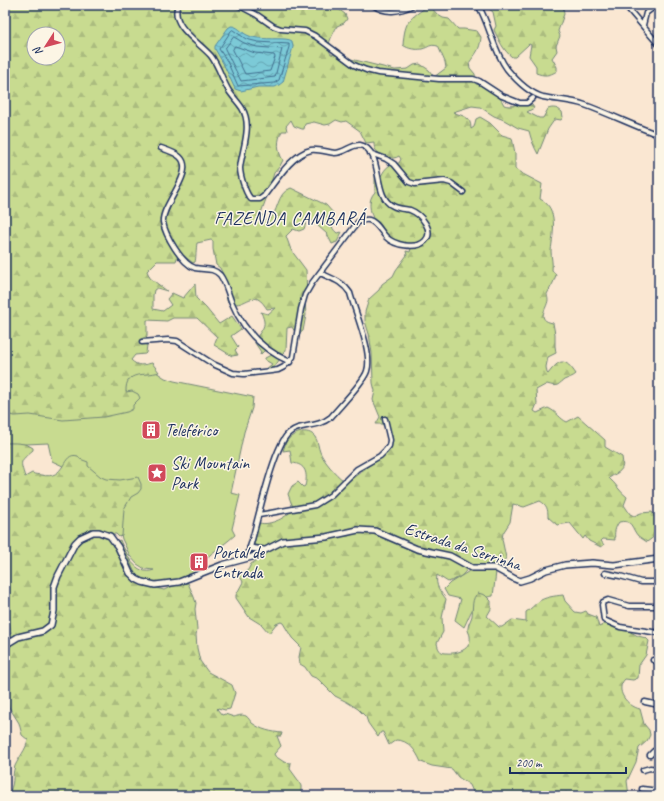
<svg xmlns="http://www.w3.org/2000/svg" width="664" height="801" font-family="Caveat,sans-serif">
<defs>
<pattern id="forest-firs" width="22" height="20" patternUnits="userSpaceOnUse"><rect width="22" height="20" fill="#c8db90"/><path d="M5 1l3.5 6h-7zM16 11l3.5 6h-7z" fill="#abbc7f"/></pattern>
<pattern id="water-waves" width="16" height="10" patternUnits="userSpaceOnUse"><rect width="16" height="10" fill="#7bcad7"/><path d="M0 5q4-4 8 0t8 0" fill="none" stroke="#64a4b2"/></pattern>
</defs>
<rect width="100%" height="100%" fill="#fae7d2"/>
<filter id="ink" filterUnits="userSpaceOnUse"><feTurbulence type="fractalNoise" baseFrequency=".025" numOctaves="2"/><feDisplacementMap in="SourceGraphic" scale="8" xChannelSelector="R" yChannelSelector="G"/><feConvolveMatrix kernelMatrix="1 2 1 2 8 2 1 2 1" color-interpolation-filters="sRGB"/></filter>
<g filter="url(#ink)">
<path fill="#c8db90" stroke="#728577" d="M156 372 165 378 174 381 253 397 252 408 244 432 231 493 240 495 232 529 235 535C227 542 219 548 211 554 205 559 204 566 195 568L194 573C186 579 177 580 167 581 132 587 130 568 118 541L120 540C125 553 136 577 154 570L145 569 137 564 130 556 122 539 119 527 93 480 52 461 48 443 5 445V384L125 373Z
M489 569 496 572 493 596C474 598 472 611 464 627L455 620 461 599 448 596 444 589 450 583 471 570Z"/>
<path fill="url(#forest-firs)" stroke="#728577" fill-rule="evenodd" d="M5 5H331L334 9 337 8 345 14 347 19 344 23 337 26C333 35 325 45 331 54L395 70 408 69 414 65 420 64 429 70 434 77 446 68 445 62 438 46C429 44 430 47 422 49 416 50 408 49 403 45 405 19 409 20 429 5L438 15 443 18 449 19 458 29H464L477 31 481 37C480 50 476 53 469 63L470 68 475 74 476 84C489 88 498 92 504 105 512 108 519 103 526 100L527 105H532L534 108 527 112 539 118H543L548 109C553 107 558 108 562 112L563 117 561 120 555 119 548 129 538 154C534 147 531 139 529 131L518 128 504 120 494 116 480 107 472 106 453 112C464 117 471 116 471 129L474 127 476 119 480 117 490 123 502 135 512 138 515 153V169L521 173 542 184 540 199C559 208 553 233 551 251 551 257 553 263 552 270L556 275 553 283 547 294C547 294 548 299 548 300 547 309 535 320 553 323L555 334V346L556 353 548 357 546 367 547 373 548 374C560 358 565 358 576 374 573 377 568 378 564 380 556 386 558 387 547 384L536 390 537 404 534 411 537 413 548 408C557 412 560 419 567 422L578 416 605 440V447L622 457C625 472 619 471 609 478 616 484 620 492 627 497L624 505 630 514 634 516 641 513 652 512 659 522V533L647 542C644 540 641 538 638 536 631 528 633 519 619 522 615 528 614 532 615 540L603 539 601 541 604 545 601 547 589 541 585 536 583 539 570 523 557 525 548 517C548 509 547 505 540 501L524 507 513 504 510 522 503 533 502 539 506 558C494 576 482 563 468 569 465 571 464 574 461 576 458 578 456 578 454 580L448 582 437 575C435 586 440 591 446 599L442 618 443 632 437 643C438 649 440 653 446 653 457 654 472 650 470 636 470 634 467 630 468 628 468 624 471 620 472 616 473 609 471 598 478 593L485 595 491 601V609L487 616 499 627H502L512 620 526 622V612C531 609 534 605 538 602 544 597 555 596 563 595L565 601 575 612 581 613 586 611 588 614 596 617 599 627 610 621 638 636 646 638 649 641 646 655 639 665 638 678 633 680 625 679C614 690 627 706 640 709L644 724 649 730 650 735 647 741 639 748 636 762 627 781 629 796H478L473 792 470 785 458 777 452 769 432 766 421 762C416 751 409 740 396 740L389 745 383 732H381L378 737 368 723 366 717 358 709 347 702 335 696 318 679 311 676 305 667 300 664 299 657 301 647 292 638 283 623 281 622 276 624 269 633 262 625 249 617 236 598V595L243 582 241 578 237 577 248 570 251 564 262 557V551L250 546C251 541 254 540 255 536 256 531 256 527 260 523 269 526 289 517 293 508L288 494 292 486 298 482 303 487 305 486C308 474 306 464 292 463L290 450 283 451C284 448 285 445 286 442 292 433 308 427 315 437 318 441 318 447 320 452 323 460 336 475 343 480L330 491 335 490V494C344 484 356 476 367 467 371 464 376 462 380 458 389 449 391 434 382 424H376L380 417 373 400 375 391 373 383 372 353 369 334 365 321V312L369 299 379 290 382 284 393 276 396 270 407 255 406 251 410 252 411 248C404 243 394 240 386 240 383 232 382 225 374 221 370 211 367 200 375 192V174L381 176C386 167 389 164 399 163L401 159 399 156C393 161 379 156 375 149 374 147 374 144 374 142L366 143 360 131 346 121 342 122 336 120 330 124 325 125 314 122 305 124 304 129H302L294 126 291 120 286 126 287 131H282C277 140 277 151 283 160L280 166 274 173 266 199 261 213 267 222 268 221C279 213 276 193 291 188L326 205 334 214C333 222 329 227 337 233L342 232 337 242 332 244 327 234 309 218 307 220 304 229 299 231 293 229 286 236 291 250 306 270 307 296 305 301 306 315 303 331 300 333 295 332 292 327 287 328 286 350 275 366 272 368 265 370 272 364 265 360V358L273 354 269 350 264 351 260 355 261 352 255 343C257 340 257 336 259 334 266 325 265 322 261 312L268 314 275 308 267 309C265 306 262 301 258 299 248 295 241 310 227 301L226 295 229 287 220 268 216 265 213 249V241L211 240 197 243C196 248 196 260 195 262L193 263 179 252 176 261H157L147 271 150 278 167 291 157 288 154 290 153 295V309L163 311 171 305 167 299 172 293 183 298 195 284 196 298 206 308 219 324 232 316 241 329 231 336 238 347 235 350 238 355 232 356 214 345 217 337 197 318H173L167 321 147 320V337L143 338 140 340 143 344H149L147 345 146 353 145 354 135 355 131 360C138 367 143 365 152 363L159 372C145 377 125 369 126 392L132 391 138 394 140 398 133 405V409L127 412 104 417 63 420 30 415 15 416 5 414ZM34 34H58V58H34Z
M484 5H563L564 14 558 31 560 36 556 46 557 51 552 58 557 67V71C549 76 544 76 536 73V66L529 56 531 45 529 44 515 57H512C503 50 499 40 494 30L496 26 493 12Z
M5 443C14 443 25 442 33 448V450C19 462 20 461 25 477L32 473C36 475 37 474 41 475 67 481 61 451 78 456L80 459 88 462V466L101 477 106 479 120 480 138 477 141 484V489L138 493 131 497 124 509 122 536 119 537 116 534H111L113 539C132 547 128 573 145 585 150 588 158 588 164 590 172 586 179 584 188 583L194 597 196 603 195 609 197 629 196 635 197 648 200 661 208 672 232 685 235 693 230 709 225 710 218 708 217 709 222 715 225 714 234 717C238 716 241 714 246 716 249 718 250 721 252 723 261 730 272 732 282 733L281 736H277L281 746 274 754 275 756 284 762 291 763 290 769 298 780 301 786V792L304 796H7C16 783 11 778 15 766 19 757 26 750 28 740L22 735 19 723 7 704 5 703V637L11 633C9 625 9 610 5 604Z"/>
<path fill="url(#water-waves)" stroke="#558ca7" d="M231 26C238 26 241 32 247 35 251 37 256 38 260 38 268 40 287 37 292 41L293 47 283 82 279 85 275 87H258L241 91 235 89 223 63 215 49V46L228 28Z"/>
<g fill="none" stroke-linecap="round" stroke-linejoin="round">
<path stroke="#416d8e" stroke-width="1" d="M233 30 246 39 258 42 289 44V47L279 80 274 83 238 86 227 61 219 49 231 31Z
M234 37 244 43 257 47 282 49 275 77 241 81 225 49Z
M235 46 255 53 274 55 275 57 270 71 245 74 233 50Z"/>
<g stroke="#1b2f5e" stroke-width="7">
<path id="minor" d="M238 5 257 15 273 26 281 29 305 31 315 36 354 65 366 70 378 73 439 79H473L479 81 502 96 520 103H527L533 98
M373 5C385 14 400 12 413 5
M478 5C490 25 493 50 507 69 516 80 529 93 543 97 557 100 571 100 585 105 610 114 634 126 659 135
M625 5 659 45
M643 25 646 13 657 5
M161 148C167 150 176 153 180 157 196 172 161 205 163 222 165 235 182 264 195 268 204 270 213 267 220 275 226 283 228 294 232 303 243 330 263 350 290 362
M370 153 386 159 394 164 409 182 415 184 444 181 451 183 463 192
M142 342 168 340 177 341 213 364 233 373 244 374 271 371 278 370 284 367 293 357 301 309 305 295 312 283 358 222C361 221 365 219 369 220 377 222 381 232 386 237 394 245 416 250 425 241 435 231 421 214 410 210 405 209 398 209 393 206 372 197 384 150 360 145 352 144 344 153 335 153 327 152 318 149 311 150 292 154 275 182 264 196L260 199H251C247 195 246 191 244 186 242 180 240 174 240 168 242 149 253 126 242 108 238 102 233 97 229 91 222 80 219 66 211 56 200 43 169 25 178 5
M259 515 315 505 331 495 357 469 380 456 385 451 389 446 390 440 385 419
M242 559 249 551C256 528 273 446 289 433 300 423 316 429 331 417 339 407 364 382 367 371 373 353 355 312 350 293 342 281 333 279 320 273
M605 573 620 576 641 582H659
M659 606H629L608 600 603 602 602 605 604 620 620 627 659 633
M653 660 659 662
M645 702 659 705
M650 755 654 751 659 749
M643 770 650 768 659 769
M642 789 659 791"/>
</g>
<g stroke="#1b2f5e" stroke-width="8">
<path id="tertiary" d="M250 548 264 550
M5 645 18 637 43 631 51 625 54 611V587L58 576 75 543 80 538 93 532H99L110 536 118 547 130 573 136 579 142 582 155 585 179 582 222 565 252 557 283 541 326 537 358 530 375 531 417 549 450 556 472 568H495L515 579 520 581 530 578 546 570 565 565 592 563 614 565 659 559"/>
</g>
<use href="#minor" stroke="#fcf5e5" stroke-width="4"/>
<use href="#tertiary" stroke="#fcf5e5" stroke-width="5"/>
</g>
</g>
<defs>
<g id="building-square" transform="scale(1)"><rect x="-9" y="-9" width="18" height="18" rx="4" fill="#d1495b" stroke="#fcf5e5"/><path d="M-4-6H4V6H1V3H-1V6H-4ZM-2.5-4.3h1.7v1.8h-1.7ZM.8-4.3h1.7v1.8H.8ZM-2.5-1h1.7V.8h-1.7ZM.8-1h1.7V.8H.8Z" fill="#fff"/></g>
<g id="sight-square" transform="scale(1)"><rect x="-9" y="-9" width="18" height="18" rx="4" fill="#d1495b" stroke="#fcf5e5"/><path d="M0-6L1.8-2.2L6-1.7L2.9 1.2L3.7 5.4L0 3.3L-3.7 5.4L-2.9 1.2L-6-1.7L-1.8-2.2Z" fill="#fff"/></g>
</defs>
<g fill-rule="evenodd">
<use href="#building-square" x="151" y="430"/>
<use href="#sight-square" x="157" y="473"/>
<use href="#building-square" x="199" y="562"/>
</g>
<g text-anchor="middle" stroke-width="3" stroke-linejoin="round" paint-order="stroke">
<g font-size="17" fill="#1b2f5e" stroke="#fcf5e5" text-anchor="start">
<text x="165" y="436">Teleférico</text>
<text x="171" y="469">Ski Mountain<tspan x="171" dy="20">Park</tspan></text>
<text x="213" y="558">Portal de<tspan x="213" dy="20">Entrada</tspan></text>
</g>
<g font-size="17" fill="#1b2f5e" stroke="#fcf5e5">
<text transform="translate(463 546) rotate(18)" y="6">Estrada da Serrinha</text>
</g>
<g font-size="18" letter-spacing="1" fill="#1b2f5e" stroke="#fcf5e5">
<text x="290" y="224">FAZENDA CAMBARÁ</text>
</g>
</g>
<rect width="664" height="801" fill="none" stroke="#fcf5e5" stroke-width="20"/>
<rect x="10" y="10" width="644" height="781" fill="none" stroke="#1b2f5e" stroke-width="1.5" filter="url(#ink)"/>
<g transform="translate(46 46) rotate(234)"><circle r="19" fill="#fcf5e5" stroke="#a2a6af"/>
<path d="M0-3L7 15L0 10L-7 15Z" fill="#d1495b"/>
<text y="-6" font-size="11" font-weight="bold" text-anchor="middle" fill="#1b2f5e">N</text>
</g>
<path d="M510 767v6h116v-6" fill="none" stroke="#1b2f5e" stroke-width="2"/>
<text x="516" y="767" font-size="12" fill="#1b2f5e" stroke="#fcf5e5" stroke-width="3" paint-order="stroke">200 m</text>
</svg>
